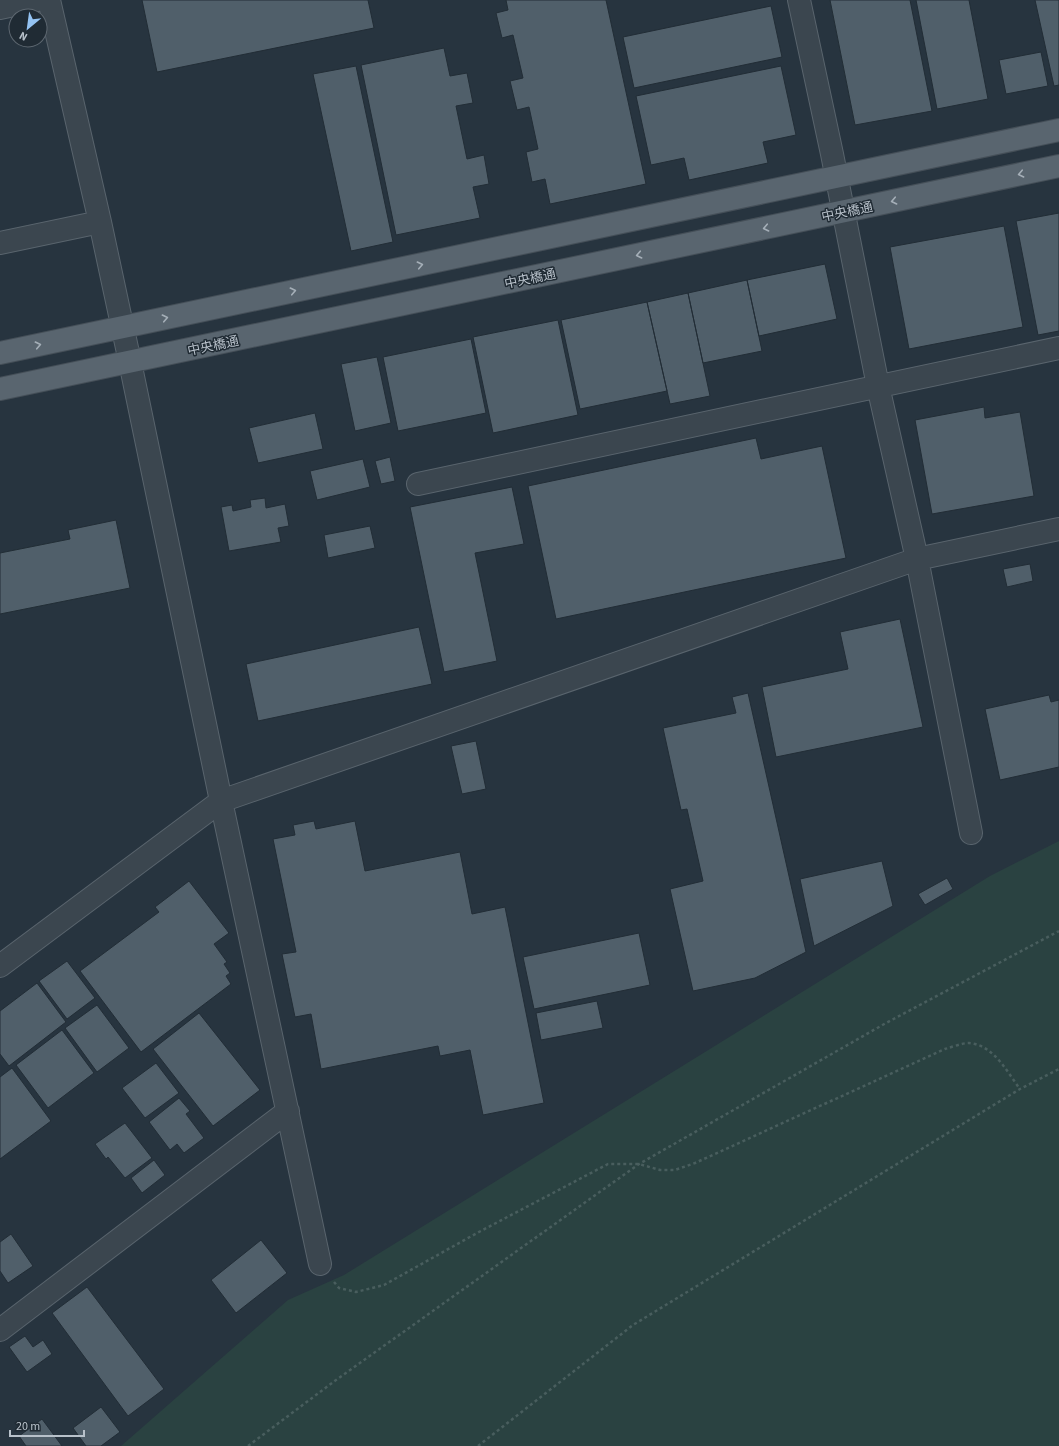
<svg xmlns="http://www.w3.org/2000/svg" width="1059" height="1446" font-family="'Source Sans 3','Noto Sans JP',sans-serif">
<rect width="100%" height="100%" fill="#27343f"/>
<path fill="#2a4241" d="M1059 841V1446H121L288 1300 344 1275 990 876Z"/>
<path fill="#505f6a" stroke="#222d36" d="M142 0H368L374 28 157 72Z
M506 0H606L646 184 550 204 545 179 532 182 526 152 538 149 529 107 517 110 510 81 523 78 513 35 502 38 496 13 508 10Z
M830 0H910L932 111 855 125Z
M916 0H969L988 99 937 109Z
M1035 0H1059V85L1054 86Z
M771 6 782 57 634 88 623 37Z
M444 48 450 76 467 73 473 103 456 106 467 159 484 155 489 184 473 187 480 218 396 235 361 65Z
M1041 52 1048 86 1006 94 999 60Z
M356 66 393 242 351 251 313 74Z
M781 66 796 135 763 142 768 163 689 180 684 158 651 165 636 96Z
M1059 213V331L1038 335 1016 221Z
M1004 226 1023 327 909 349 890 247Z
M825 264 837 319 759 336 747 280Z
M747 280 762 351 703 363 688 293Z
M688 293 710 396 670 404 647 302Z
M647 302 667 391 580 409 561 320Z
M558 320 578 415 493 433 473 337Z
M471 339 486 413 398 431 383 357Z
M377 357 391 423 355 431 341 364Z
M984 407 985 418 1020 412 1034 496 932 514 915 420Z
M315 413 323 449 258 463 249 428Z
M756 438 761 459 822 446 846 558 556 619 528 486Z
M390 457 395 481 381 484 375 461Z
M363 459 370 487 317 500 310 471Z
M512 487 524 544 475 553 497 661 444 672 410 507Z
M265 498 266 508 285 504 289 526 278 528 281 542 229 551 221 507 232 505 233 511 251 507 250 500Z
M116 520 130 588 0 614V553L70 539 68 530Z
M370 526 375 548 328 558 324 535Z
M1030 564 1033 581 1007 587 1003 569Z
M900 619 923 727 776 757 762 687 848 669 840 632Z
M419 627 432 684 258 721 246 664Z
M748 693 806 952 755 978 693 991 670 889 703 881 687 809 681 810 663 728 736 713 732 697Z
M1049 695 1051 702 1059 700V767L1000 780 985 709Z
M476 741 486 789 462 794 451 746Z
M314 821 316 829 355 821 365 871 460 852 472 914 505 907 544 1103 483 1115 470 1050 440 1056 438 1046 321 1069 311 1014 295 1017 282 954 296 952 273 839 295 835 293 825Z
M882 861 893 906 814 946 800 879Z
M947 878 953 889 925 905 918 894Z
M189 881 229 933 214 944 227 962 224 964 230 973 226 976 231 984 141 1052 80 971 159 912 155 907Z
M639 933 650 985 534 1009 523 957Z
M67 961 95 998 67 1019 39 981Z
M37 983 66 1022 9 1066 0 1054V1011Z
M597 1001 603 1028 541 1040 536 1013Z
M97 1005 129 1048 97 1072 65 1028Z
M199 1013 260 1090 213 1126 153 1049Z
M62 1030 94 1073 48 1108 16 1065Z
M156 1063 179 1093 145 1118 122 1088Z
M12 1068 51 1121 0 1159V1077Z
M179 1098 190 1111 186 1114 204 1138 184 1153 177 1144 170 1150 149 1122Z
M125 1123 152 1158 125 1178 108 1157 106 1159 95 1144Z
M154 1160 165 1175 142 1193 131 1178Z
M11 1234 33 1266 8 1283 0 1271V1242Z
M261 1240 287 1273 236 1313 211 1280Z
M87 1287 164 1389 128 1416 52 1313Z
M25 1336 33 1347 43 1340 52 1354 27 1372 9 1347Z
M101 1407 120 1432 101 1446H86L73 1428Z
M42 1419 62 1446H26L19 1436Z"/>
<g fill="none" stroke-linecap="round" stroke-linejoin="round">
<g stroke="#59646d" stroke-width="24">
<path id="minor" d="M49 0 100 222 130 362 221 801 320 1264
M799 0 832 154 878 386 917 559 971 833
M0 8 37 0
M0 243 100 222
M418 484 1059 348
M0 966 221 801 917 559 1059 529
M0 1330 288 1111"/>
</g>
<g stroke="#454f58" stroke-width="24">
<path id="major" d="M0 353 1059 130
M0 389 1059 166"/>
</g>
<path stroke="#495e5e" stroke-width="2.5" stroke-dasharray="3 3" stroke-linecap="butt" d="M334 1282 339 1288 356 1292 384 1285 477 1233 608 1164H639L660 1170H675L695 1163 945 1049C952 1047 962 1043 969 1043 994 1045 1007 1072 1020 1089
M248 1446 336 1380 639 1164 886 1023 1059 931
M478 1446 633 1325 1020 1089 1059 1069"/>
<use href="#minor" stroke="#3b464f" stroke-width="22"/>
<use href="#major" stroke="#59656f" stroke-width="22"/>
</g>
<defs><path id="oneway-chevron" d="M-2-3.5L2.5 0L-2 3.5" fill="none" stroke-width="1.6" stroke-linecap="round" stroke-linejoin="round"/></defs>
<g stroke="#a5afb8">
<use href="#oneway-chevron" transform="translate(1021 174) rotate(168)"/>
<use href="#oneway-chevron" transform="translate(894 201) rotate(168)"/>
<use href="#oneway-chevron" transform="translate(766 228) rotate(168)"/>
<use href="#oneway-chevron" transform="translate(639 255) rotate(168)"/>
<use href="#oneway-chevron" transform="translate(420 265) rotate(-12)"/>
<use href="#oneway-chevron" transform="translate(293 291) rotate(-12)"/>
<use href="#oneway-chevron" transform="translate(165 318) rotate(-12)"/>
<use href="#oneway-chevron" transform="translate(38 345) rotate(-12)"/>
</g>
<g text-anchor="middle" stroke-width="3" stroke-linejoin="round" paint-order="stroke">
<g font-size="13" fill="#b8c1ca" stroke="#202b34">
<text transform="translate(847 211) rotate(-12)" y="5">中央橋通</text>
<text transform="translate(530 278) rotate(-12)" y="5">中央橋通</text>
<text transform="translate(213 345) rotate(-12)" y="5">中央橋通</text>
</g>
</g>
<g transform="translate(28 28) rotate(209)"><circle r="19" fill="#202b34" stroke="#5d6770"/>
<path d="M0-3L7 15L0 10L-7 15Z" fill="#94c3f2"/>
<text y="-6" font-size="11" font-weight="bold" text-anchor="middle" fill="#b8c1ca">N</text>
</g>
<path d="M10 1430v6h74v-6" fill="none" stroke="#b8c1ca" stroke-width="2"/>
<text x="16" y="1430" font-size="12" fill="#b8c1ca" stroke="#202b34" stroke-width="3" paint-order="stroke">20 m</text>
</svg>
